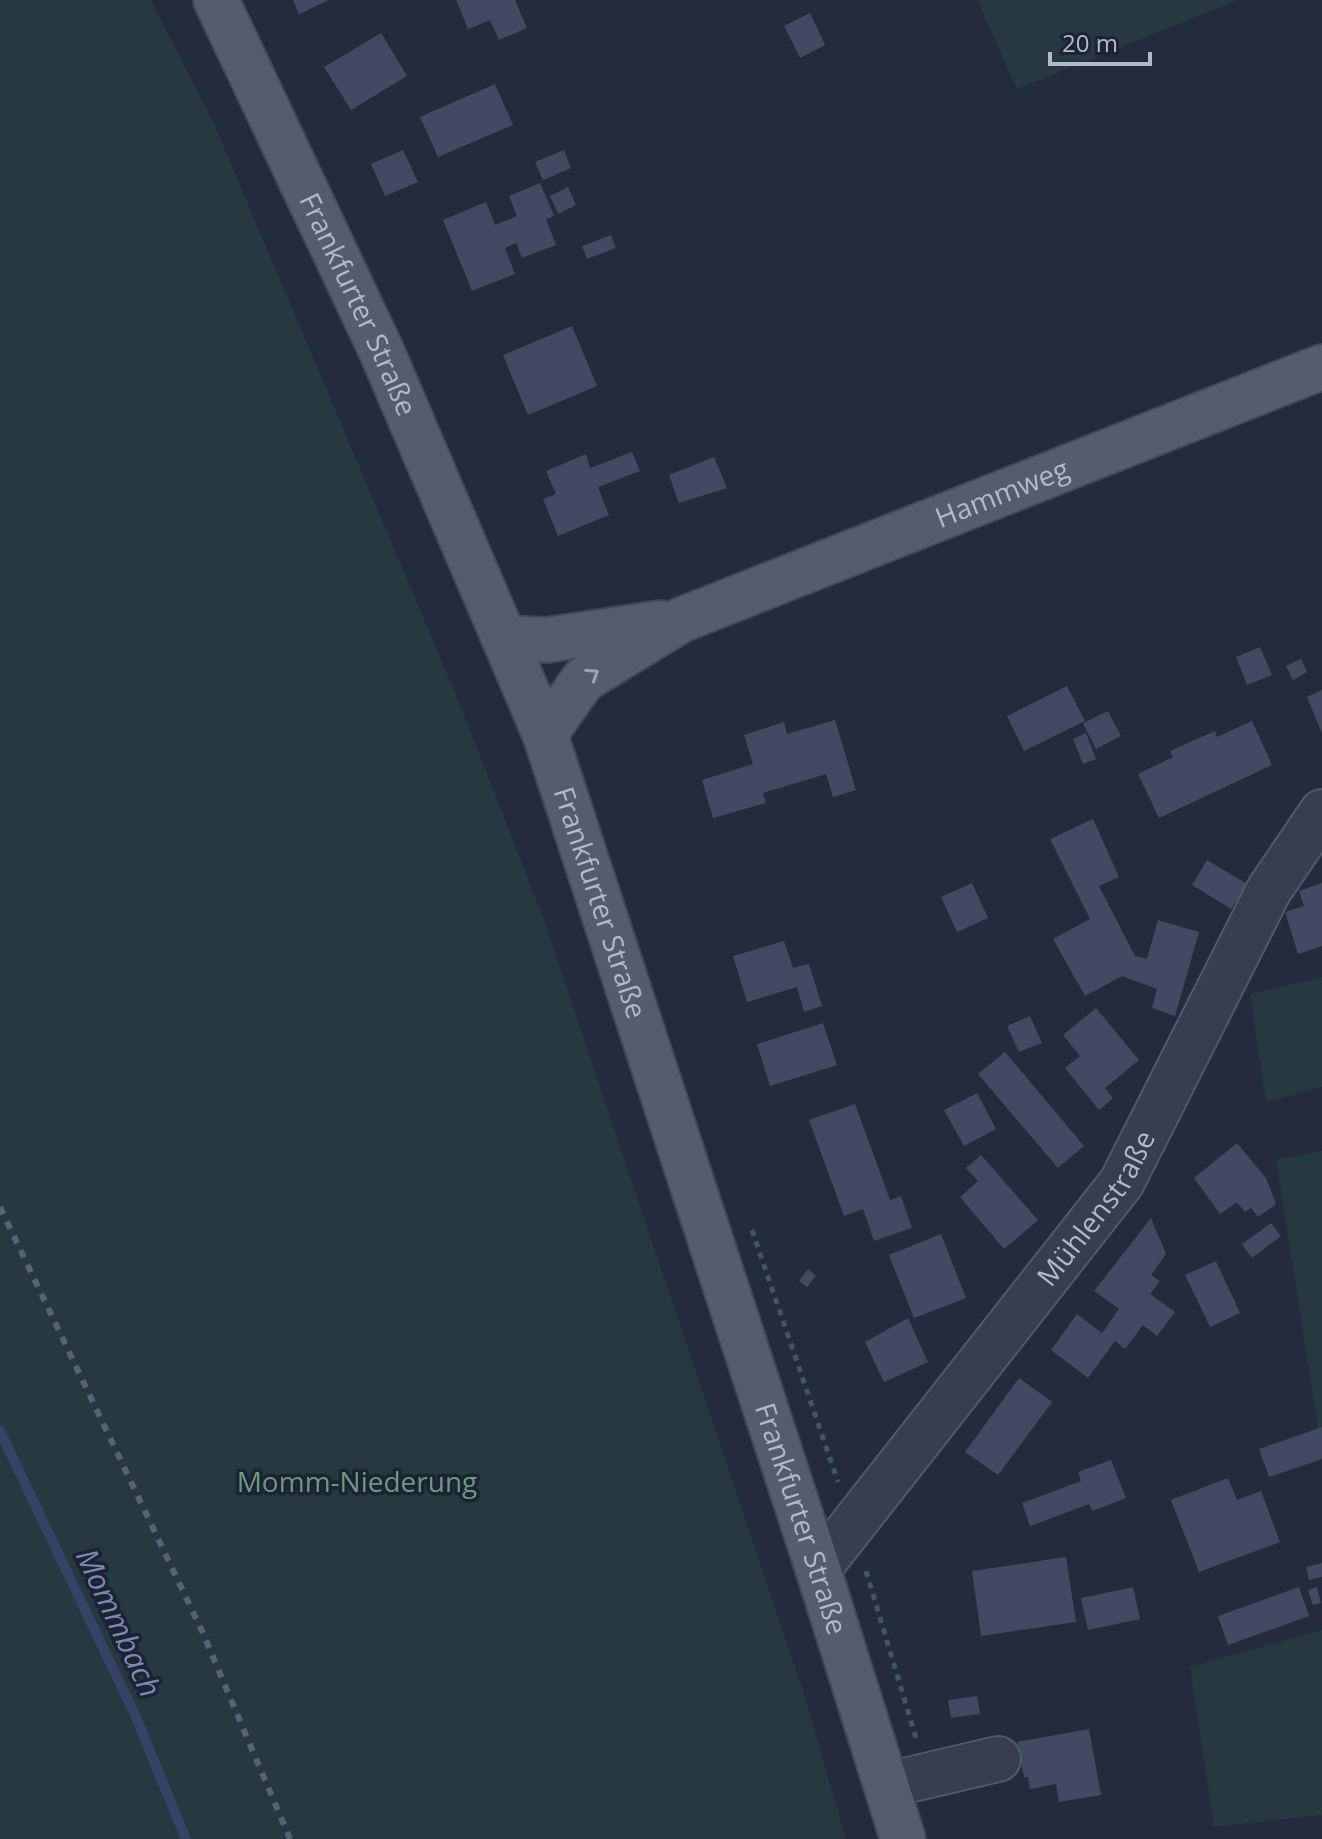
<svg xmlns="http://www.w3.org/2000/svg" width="1322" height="1839" font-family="'Open Sans',sans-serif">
<rect width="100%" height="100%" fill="#242b3f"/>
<path fill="#263940" d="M0 0H151L214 124 457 697 543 917 805 1697 846 1839H0Z
M977 0H1238L1017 89Z
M1322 977V1087L1266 1102 1250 994Z
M1322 1151V1453L1276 1159Z
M1322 1630V1815L1214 1827 1190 1667Z"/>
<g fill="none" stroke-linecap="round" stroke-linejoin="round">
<path stroke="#374366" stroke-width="10" d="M0 1431 135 1715 186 1839"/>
</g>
<path fill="#424a61" d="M293 0H329L299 14Z
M456 0H515L527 28 499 40 490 20 468 29Z
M810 13 825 45 800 58 784 26Z
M381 33 407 76 351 110 324 67Z
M495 84 513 125 438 157 420 117Z
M403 150 418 182 385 196 371 164Z
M564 150 571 168 543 180 535 162Z
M540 183 554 216 546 219 556 245 522 258 516 243 505 248 515 274 472 291 443 220 486 202 495 225 517 216 509 196Z
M568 187 576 205 558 214 550 196Z
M611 235 616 248 587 259 582 246Z
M572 326 597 386 528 415 503 355Z
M632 452 640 471 598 487 609 515 558 536 543 499 556 494 546 471 586 454 590 468Z
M714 457 727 488 679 503 669 475Z
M1260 647 1272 675 1247 685 1236 657Z
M1301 659 1307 672 1293 680 1286 666Z
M1067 686 1085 721 1024 751 1007 716Z
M1322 690V733L1307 697Z
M1108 711 1121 736 1096 749 1083 723Z
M835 720 856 790 833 797 826 774 763 793 766 803 713 818 702 780 753 764 744 735 784 722 787 734Z
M1252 721 1272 765 1159 818 1138 774 1173 757 1170 751 1215 731 1217 737Z
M1086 733 1096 759 1083 764 1073 739Z
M1093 819 1119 877 1099 886 1135 956 1147 959 1158 920 1199 932 1175 1016 1152 1008 1157 989 1122 976 1085 996 1053 939 1090 919 1050 839Z
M1207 860 1247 884 1231 909 1192 885Z
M972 883 988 918 957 932 941 897Z
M1322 883V946L1298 954 1285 912 1304 906 1299 891Z
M784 941 793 968 809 964 822 1006 804 1012 797 987 747 1002 733 956Z
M1096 1008 1139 1060 1105 1088 1113 1098 1099 1110 1065 1068 1080 1056 1063 1035Z
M1030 1016 1042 1043 1019 1052 1007 1026Z
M823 1023 837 1065 770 1086 757 1044Z
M1005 1052 1084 1146 1058 1168 978 1074Z
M977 1093 996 1129 964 1146 944 1110Z
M855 1104 890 1200 901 1196 912 1228 874 1241 863 1209 844 1216 809 1120Z
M1237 1143 1266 1178 1276 1204 1258 1217 1251 1208 1245 1212 1237 1202 1220 1214 1194 1178Z
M981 1155 1038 1220 1004 1249 960 1197 978 1181 966 1168Z
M1151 1218 1166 1254 1151 1275 1160 1281 1150 1294 1175 1312 1157 1336 1143 1325 1125 1349 1115 1341 1088 1378 1051 1350 1077 1314 1102 1333 1119 1309 1094 1291Z
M1271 1223 1281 1236 1252 1258 1242 1244Z
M941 1234 966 1298 914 1318 889 1255Z
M1216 1261 1240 1313 1210 1327 1185 1275Z
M808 1269 816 1276 807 1287 799 1281Z
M908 1318 928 1362 884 1382 865 1342Z
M1019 1378 1052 1402 998 1475 965 1452Z
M1322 1427V1459L1269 1477 1259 1449Z
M1111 1460 1126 1498 1092 1511 1089 1504 1030 1526 1022 1503 1081 1481 1078 1472Z
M1228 1478 1237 1500 1261 1491 1280 1542 1199 1572 1171 1500Z
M1066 1557 1076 1622 981 1636 972 1571Z
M1322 1563V1577L1309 1580 1306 1567Z
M1133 1587 1140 1619 1088 1630 1081 1598Z
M1299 1587 1309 1616 1228 1645 1218 1616Z
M1317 1587 1321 1603 1313 1605 1308 1590Z
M977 1696 980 1714 951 1718 948 1700Z
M1089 1729 1101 1795 1059 1802 1056 1784 1030 1789 1028 1777H1024L1017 1742Z"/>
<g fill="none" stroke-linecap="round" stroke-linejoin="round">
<g stroke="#53596a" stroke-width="48">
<g id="minor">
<path id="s1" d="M818 1569 1122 1182 1269 890 1322 812"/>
<path d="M887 1785 998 1759"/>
</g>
</g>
<g stroke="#414758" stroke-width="48">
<g id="major">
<path id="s2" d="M216 0 381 350 545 734 818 1569 903 1839"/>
<path d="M504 638 547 640 660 623"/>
<path id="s3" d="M545 734 583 680 681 620 1322 367"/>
</g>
</g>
<path stroke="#44565d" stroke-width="5" stroke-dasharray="6 6" stroke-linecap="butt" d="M752 1230 838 1482
M866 1571 916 1738"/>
<use href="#minor" stroke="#383e4f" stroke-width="44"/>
<use href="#major" stroke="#565c6f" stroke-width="44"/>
<path stroke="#5a6176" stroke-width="6" stroke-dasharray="8 8" stroke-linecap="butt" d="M0 1207 202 1631 290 1839"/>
</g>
<defs><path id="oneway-chevron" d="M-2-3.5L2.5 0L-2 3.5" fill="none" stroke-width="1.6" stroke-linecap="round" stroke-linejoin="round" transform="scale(2)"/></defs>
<use stroke="#9ca2b3" href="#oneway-chevron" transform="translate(593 674) rotate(-33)"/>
<g text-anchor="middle" stroke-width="7" stroke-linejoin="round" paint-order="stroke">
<g font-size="28" fill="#b4b9ca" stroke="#1d2334">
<text dy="10" stroke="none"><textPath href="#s2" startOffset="336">Frankfurter Straße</textPath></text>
<text dy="10" stroke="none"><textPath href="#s3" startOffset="526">Hammweg</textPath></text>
<text dy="10" stroke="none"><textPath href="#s2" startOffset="982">Frankfurter Straße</textPath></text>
<text dy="10" stroke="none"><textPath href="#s1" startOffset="456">Mühlenstraße</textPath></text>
<text dy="10" stroke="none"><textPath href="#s2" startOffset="1630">Frankfurter Straße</textPath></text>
</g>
<g font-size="28" fill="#6a9b7d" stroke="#1d2334">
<text x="357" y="1492">Momm-Niederung</text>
</g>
<g font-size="30" font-style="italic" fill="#7b8ab2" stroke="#1d2334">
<text transform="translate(118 1623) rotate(65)" y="10">Mommbach</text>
</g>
</g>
<path d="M1050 52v12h100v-12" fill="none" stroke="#b4b9ca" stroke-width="4"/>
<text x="1062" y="52" font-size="24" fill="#b4b9ca" stroke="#1d2334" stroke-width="6" paint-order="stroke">20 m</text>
</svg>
